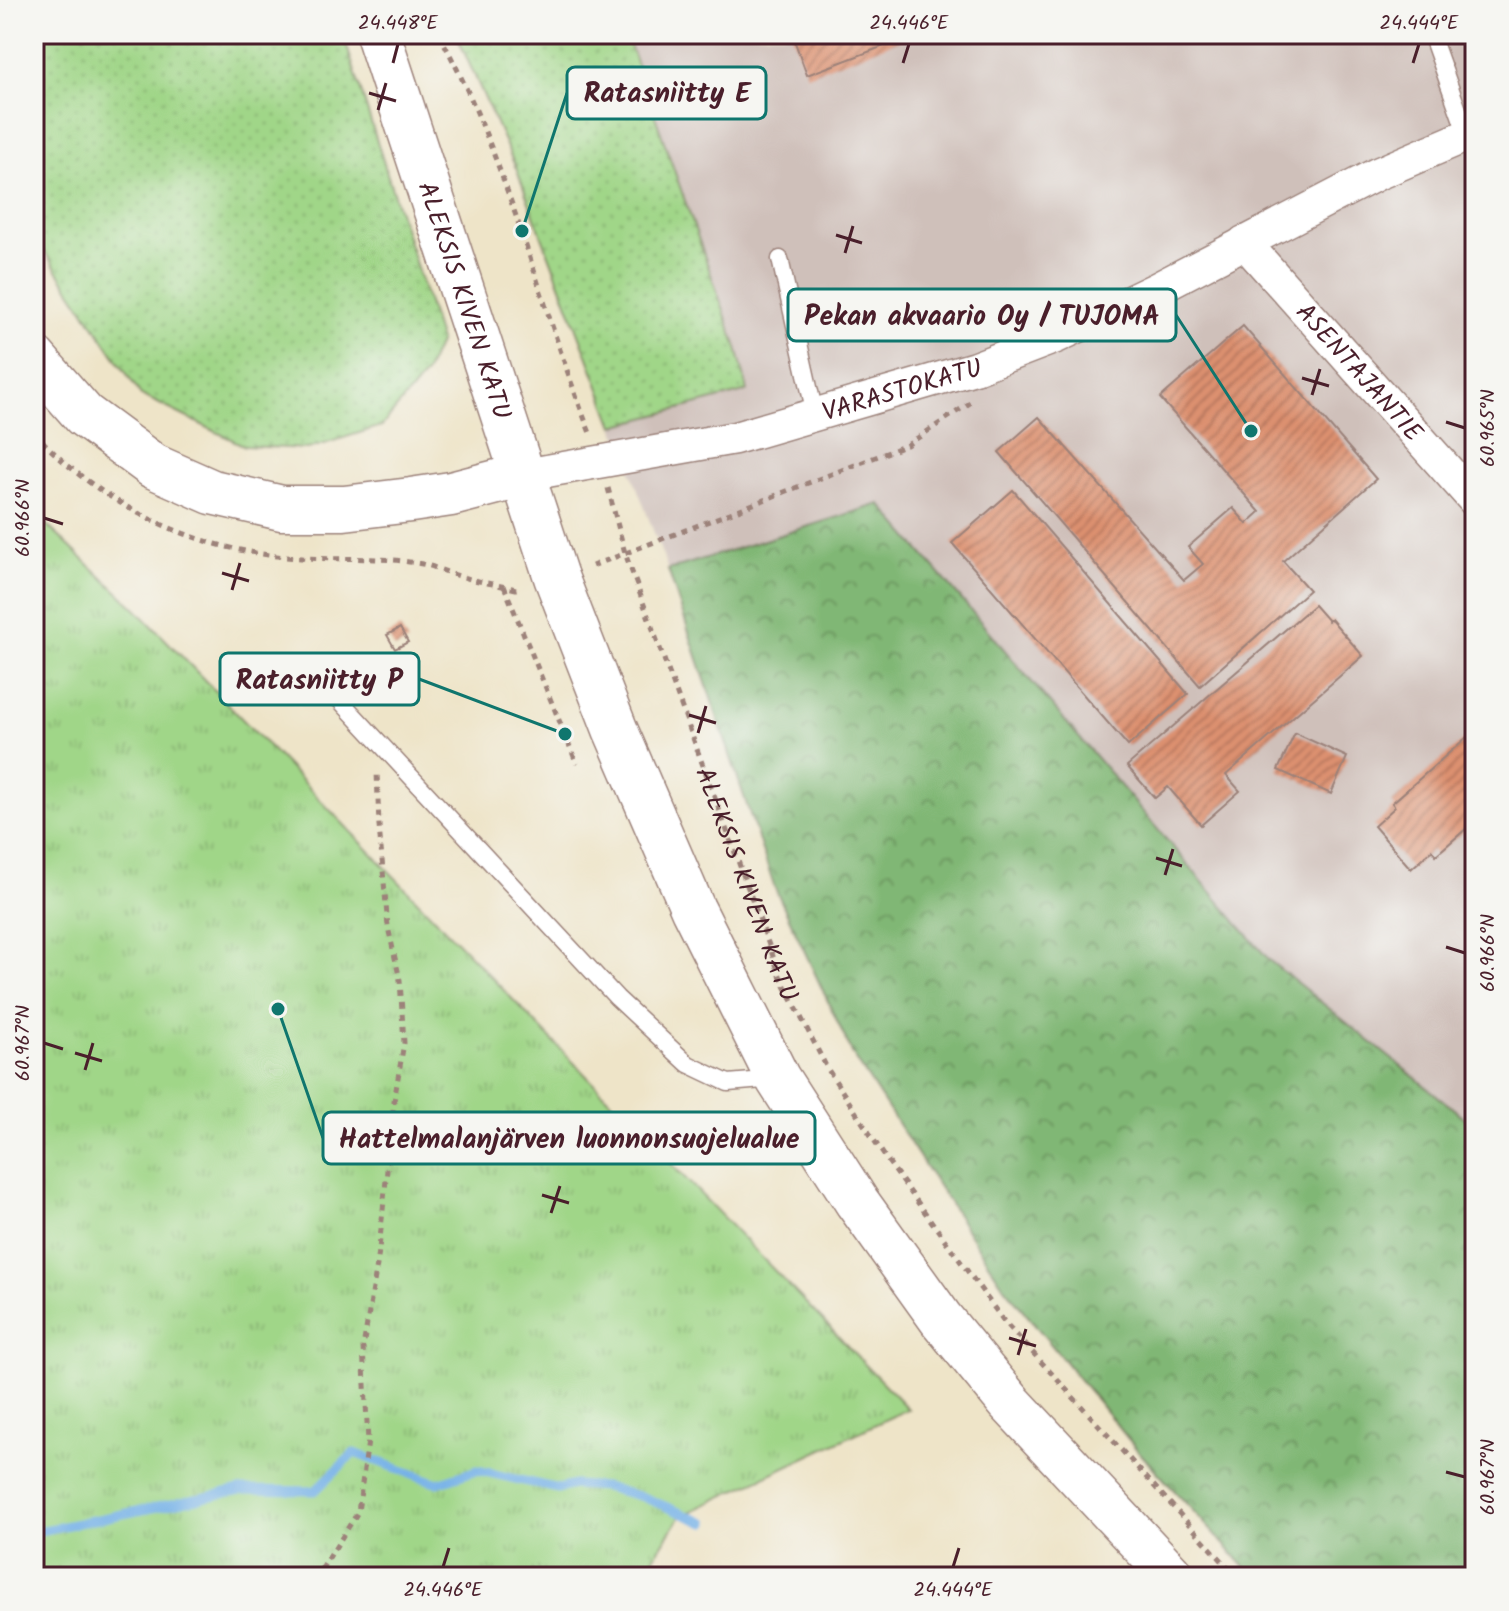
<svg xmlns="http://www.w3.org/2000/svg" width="1509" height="1611" font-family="Kalam,sans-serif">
<defs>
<pattern id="grass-dots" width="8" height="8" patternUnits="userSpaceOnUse" patternTransform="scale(2)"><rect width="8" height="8" fill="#a0d688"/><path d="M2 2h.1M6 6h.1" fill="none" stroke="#8bb776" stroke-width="1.8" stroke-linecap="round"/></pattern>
<pattern id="forest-crowns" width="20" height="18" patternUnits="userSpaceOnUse" patternTransform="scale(2)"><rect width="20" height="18" fill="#80b774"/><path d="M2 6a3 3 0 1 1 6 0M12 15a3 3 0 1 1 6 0" fill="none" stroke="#6b945f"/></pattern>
<pattern id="park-tufts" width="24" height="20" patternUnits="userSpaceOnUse" patternTransform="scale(2)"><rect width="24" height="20" fill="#a0d688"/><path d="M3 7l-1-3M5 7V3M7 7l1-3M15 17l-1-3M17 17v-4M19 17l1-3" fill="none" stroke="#8bb776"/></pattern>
<pattern id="building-hatch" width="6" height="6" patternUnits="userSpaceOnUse" patternTransform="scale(2)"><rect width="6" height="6" fill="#dc9070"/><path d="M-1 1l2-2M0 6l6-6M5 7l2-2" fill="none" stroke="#b4755c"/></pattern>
</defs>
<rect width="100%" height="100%" fill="#f6f6f2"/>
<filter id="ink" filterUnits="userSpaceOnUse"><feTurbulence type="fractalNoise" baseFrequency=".0125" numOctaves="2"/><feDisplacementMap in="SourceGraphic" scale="16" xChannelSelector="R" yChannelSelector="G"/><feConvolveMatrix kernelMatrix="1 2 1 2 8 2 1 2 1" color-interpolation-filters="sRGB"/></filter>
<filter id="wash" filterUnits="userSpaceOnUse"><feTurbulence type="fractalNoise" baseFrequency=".006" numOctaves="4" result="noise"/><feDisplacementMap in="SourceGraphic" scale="32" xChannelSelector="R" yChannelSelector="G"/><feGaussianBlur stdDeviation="1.8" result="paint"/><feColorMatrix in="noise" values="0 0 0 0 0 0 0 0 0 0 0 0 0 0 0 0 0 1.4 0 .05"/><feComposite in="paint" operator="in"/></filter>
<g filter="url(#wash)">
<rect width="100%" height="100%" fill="#eee4c8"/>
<path fill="#cfc0ba" d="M626 34H1475V1126L1270 961 880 505 668 570 614 426 748 391 737 348Z"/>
<path fill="url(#grass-dots)" stroke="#757a5a" stroke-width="2" d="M34 34H343L440 341 425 374 382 426 308 449 245 446 141 395 34 236Z
M456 34H626L737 348 748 391 614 426 516 168Z"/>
<path fill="url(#forest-crowns)" stroke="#656b50" stroke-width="2" d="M880 504 1270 961 1475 1126V1577H1254L1139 1452 1004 1287 853 1055 774 886 668 570Z"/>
<path fill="url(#park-tufts)" stroke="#757a5a" stroke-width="2" d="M34 513 136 609 908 1409 681 1516 641 1577H34Z"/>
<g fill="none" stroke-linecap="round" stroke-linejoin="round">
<path stroke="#75b1e7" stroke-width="9" d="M34 1532 241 1490 315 1491 354 1453 438 1483 477 1470 558 1489 574 1485 604 1487 643 1497 705 1523"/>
</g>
<g id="blocks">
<path fill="url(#building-hatch)" d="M792 34H916L807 75Z
M1243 326 1376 479 1283 561 1309 590 1200 686 999 452 1039 417 1184 580 1203 564 1188 547 1233 508 1247 524 1260 512 1160 398Z
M1013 490 1188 694 1128 746 952 543Z
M1314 605 1328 621 1331 619 1363 656 1226 775 1240 791 1201 825 1168 787 1155 798 1127 766Z
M400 628 408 642 395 649 387 635Z
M1475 730V821L1436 855 1432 850 1411 869 1374 826 1395 807 1392 803Z
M1295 733 1347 757 1331 794 1278 770Z"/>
</g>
</g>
<g filter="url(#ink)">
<use href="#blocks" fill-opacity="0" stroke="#9c827a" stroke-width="2"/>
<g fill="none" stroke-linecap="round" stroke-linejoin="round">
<g stroke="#9c827a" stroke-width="19">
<path id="lane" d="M1431 34 1467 135
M780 259 815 414
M322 681 617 998 688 1064 728 1083 776 1079"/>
</g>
<g stroke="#9c827a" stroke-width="35">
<g id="street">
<path id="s2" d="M1244 242 1475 501"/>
<path id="s3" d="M524 475 735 438 975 368 1056 337 1156 289 1377 174 1475 132"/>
</g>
</g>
<g stroke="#9c827a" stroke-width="47">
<g id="secondary">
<path id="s4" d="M378 34 556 577 615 729 693 909 778 1079 857 1202 941 1319 1010 1403 1173 1577"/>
</g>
</g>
<g stroke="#9c827a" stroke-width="47">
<path id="highway" d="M34 358 84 415 153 466 212 492 282 508H344L411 500 451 494 524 475"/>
</g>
<g stroke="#9c827a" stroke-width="5" stroke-dasharray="6 6" stroke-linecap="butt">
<path d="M439 34C508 159 538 300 590 433"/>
<path d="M34 432C101 507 200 553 301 558 340 560 378 556 416 563 432 565 447 573 463 577 480 582 498 585 516 589L521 588"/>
<path id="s1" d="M608 488 625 553 781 978 827 1068 887 1160 1003 1320 1237 1577"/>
<path d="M592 566 907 445 970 403"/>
<path d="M504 586 577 764"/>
<path d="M312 1577 323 1567 358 1512 368 1441 363 1347 378 1259 394 1101 404 1043 400 980 388 927 379 826 377 772"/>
</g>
<use href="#lane" stroke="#fff" stroke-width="16"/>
<use href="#street" stroke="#fff" stroke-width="32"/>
<use href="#secondary" stroke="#fff" stroke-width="44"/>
<use href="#highway" stroke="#fff" stroke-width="44"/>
</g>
</g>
<path fill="none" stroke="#4a1f2b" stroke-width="3" d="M393 63 398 44M903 63 909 44M1413 63 1419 44M369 93 396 101M378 110 386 83M836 235 862 243M845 253 853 226M1302 378 1329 386M1312 395 1320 369M1446 422 1465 428M44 518 63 524M222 573 249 581M232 590 240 563M689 715 716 723M698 733 706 706M1156 858 1182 866M1165 875 1173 849M1446 947 1465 953M44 1043 63 1049M75 1053 102 1061M85 1070 93 1043M542 1195 569 1203M551 1213 560 1186M1009 1338 1036 1346M1018 1355 1026 1329M1446 1472 1465 1477M443 1567 449 1548M953 1567 959 1548"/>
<g text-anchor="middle" stroke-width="8" stroke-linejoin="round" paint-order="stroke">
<g font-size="26" fill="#4a1f2b" stroke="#f6f6f2">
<text dy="9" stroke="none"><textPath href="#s4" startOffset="280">ALEKSIS KIVEN KATU</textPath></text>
<text dy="9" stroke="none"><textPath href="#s2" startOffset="174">ASENTAJANTIE</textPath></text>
<text dy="9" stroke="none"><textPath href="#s3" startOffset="388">VARASTOKATU</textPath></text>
<text dy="9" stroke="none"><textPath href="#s1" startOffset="420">ALEKSIS KIVEN KATU</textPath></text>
</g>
</g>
<path fill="none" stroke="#0f766e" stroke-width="3" d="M522 231L567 93M1251 431L1176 315M565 734L419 679M278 1009L323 1138"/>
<g fill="#0f766e" stroke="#f6f6f2" stroke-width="3">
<circle cx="522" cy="231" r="8"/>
<circle cx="1251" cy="431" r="8"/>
<circle cx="565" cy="734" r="8"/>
<circle cx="278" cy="1009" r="8"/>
</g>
<g fill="#f6f6f2" stroke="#0f766e" stroke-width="3">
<rect x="567" y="67" width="199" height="52" rx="8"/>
<rect x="788" y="289" width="388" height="52" rx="8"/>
<rect x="220" y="653" width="199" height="52" rx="8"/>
<rect x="323" y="1112" width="492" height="52" rx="8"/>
</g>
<g font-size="28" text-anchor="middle" font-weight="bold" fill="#4a1f2b">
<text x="667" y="102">Ratasniitty E</text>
<text x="982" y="325">Pekan akvaario Oy / TUJOMA</text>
<text x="319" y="689">Ratasniitty P</text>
<text x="569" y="1148">Hattelmalanjärven luonnonsuojelualue</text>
</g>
<rect width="1509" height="1611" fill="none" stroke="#f6f6f2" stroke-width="88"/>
<rect x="44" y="44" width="1421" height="1523" fill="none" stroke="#4a1f2b" stroke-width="3"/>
<g font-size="20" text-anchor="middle" fill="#4a1f2b">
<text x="398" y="29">24.448°E</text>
<text x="909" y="29">24.446°E</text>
<text x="1419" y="29">24.444°E</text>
<text transform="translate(1487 428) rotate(-90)" y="7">60.965°N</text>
<text transform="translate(22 518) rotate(-90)" y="7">60.966°N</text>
<text transform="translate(1487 953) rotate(-90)" y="7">60.966°N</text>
<text transform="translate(22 1043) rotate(-90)" y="7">60.967°N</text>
<text transform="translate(1487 1477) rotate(-90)" y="7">60.967°N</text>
<text x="443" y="1596">24.446°E</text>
<text x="953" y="1596">24.444°E</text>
</g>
</svg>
